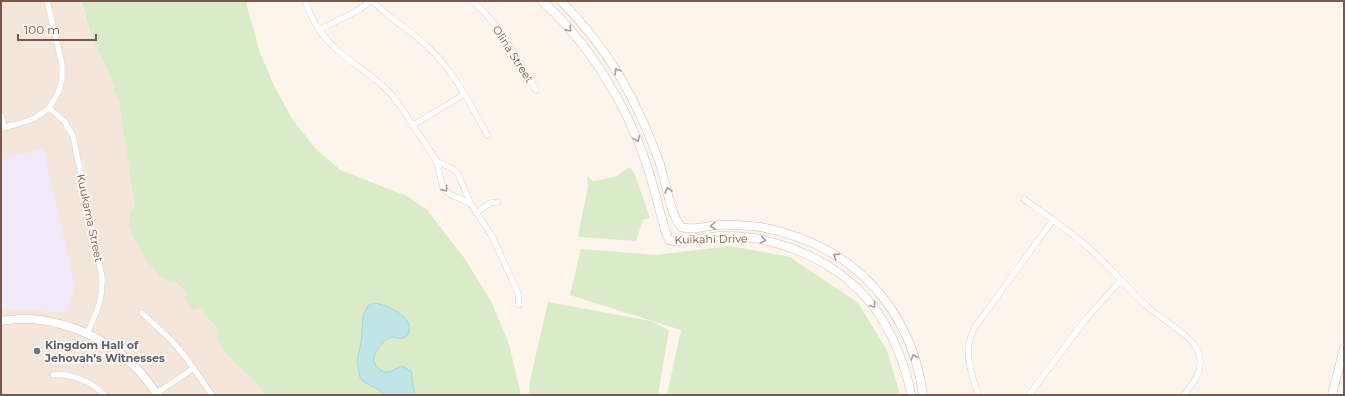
<svg xmlns="http://www.w3.org/2000/svg" width="1345" height="396" font-family="Montserrat,sans-serif">
<rect width="100%" height="100%" fill="#fdf4eb"/>
<path fill="#f4e6da" d="M1 1H80L92 37 108 71 119 104 137 214 167 272 225 337 252 375 264 395H1Z"/>
<path fill="#f1e8f9" d="M43 148 75 286 67 313 7 309 1 310V160Z"/>
<path fill="#daebc9" d="M81 1H247V6L260 53 274 85 292 119 315 148 340 170 407 196 427 210 465 259 491 301 509 344 521 395H264C262 392 260 387 257 384 242 365 217 355 216 327L199 308 192 310 184 298 188 295 176 282C174 282 172 283 170 282 155 278 132 240 129 225 128 218 131 210 135 205L119 104 108 71 92 37Z
M630 167 635 175 650 218 643 220 636 241 580 237 578 236 588 187 587 176 593 181 615 177Z
M730 246 790 257 858 303 887 350 900 395H667L681 330 570 295 581 249 656 255Z
M548 302 651 321 669 330 658 395H529L530 381Z"/>
<path fill="#bfe5e7" stroke="#a5d5d9" d="M373 303C386 304 416 317 408 334 404 341 398 337 392 337 385 337 375 351 374 357 372 364 381 374 389 372 393 371 398 367 402 366L412 372V380L415 395H384L381 391 362 381 360 377 357 362 361 342 363 317 367 307Z"/>
<g fill="none" stroke-linecap="round" stroke-linejoin="round">
<g stroke="#cfbbb0" stroke-width="6">
<path id="street" d="M305 1C311 17 319 33 332 45 349 63 373 74 390 93 401 105 409 120 418 133 424 142 432 152 436 161 441 170 439 183 445 190 451 197 462 198 471 204
M373 1C389 19 410 30 427 46 454 71 470 104 487 135
M473 1 485 13 502 33 536 90
M319 30 357 11 371 1
M49 108 64 121 73 136 102 277C103 302 96 312 87 334
M1 115 4 127
M413 125 465 94
M1 128 18 124 35 118 49 108 58 93 62 79V64L47 1
M436 161 453 169 458 174 471 204 493 238 518 293 519 305
M1024 199C1046 215 1070 231 1090 249 1111 268 1129 290 1150 309 1163 320 1192 336 1198 351 1205 369 1195 381 1184 395
M476 213 490 203 498 202
M142 313 172 341 187 359 212 395
M53 375C74 373 90 381 105 395
M154 395 194 368
M978 395C971 371 962 351 975 327L1053 220
M1029 395 1085 320 1121 280"/>
</g>
<g stroke="#d5bdb0" stroke-width="9">
<path id="secondary" d="M542 1C588 42 627 105 646 163 654 186 659 210 666 233L669 240C679 244 708 237 720 236 728 236 736 236 744 237 760 238 776 243 791 248 843 267 878 300 898 351 904 366 909 380 911 395
M561 1C608 48 636 98 659 161 665 178 670 214 681 227 692 231 706 226 717 225 728 224 739 225 750 226 768 227 784 232 800 238 870 264 913 322 923 395
M1 321C49 312 104 334 137 369 145 377 151 386 158 395
M1332 395 1344 348"/>
</g>
<use href="#street" stroke="#fff" stroke-width="5.5"/>
<use href="#secondary" stroke="#fff" stroke-width="8"/>
</g>
<defs><path id="oneway-chevron" d="M-2-3.5L2.5 0L-2 3.5" fill="none" stroke-width="1.6" stroke-linecap="round" stroke-linejoin="round"/></defs>
<g stroke="#ae9b95">
<use href="#oneway-chevron" transform="translate(569 29) rotate(48)"/>
<use href="#oneway-chevron" transform="translate(617 71) rotate(-123)"/>
<use href="#oneway-chevron" transform="translate(637 139) rotate(69)"/>
<use href="#oneway-chevron" transform="translate(445 189) rotate(51)"/>
<use href="#oneway-chevron" transform="translate(668 190) rotate(-106)"/>
<use href="#oneway-chevron" transform="translate(713 226) rotate(174)"/>
<use href="#oneway-chevron" transform="translate(763 240) rotate(12)"/>
<use href="#oneway-chevron" transform="translate(836 256) rotate(-147)"/>
<use href="#oneway-chevron" transform="translate(873 305) rotate(52)"/>
<use href="#oneway-chevron" transform="translate(914 357) rotate(-109)"/>
</g>
<circle fill="#6b7280" stroke="#fff9f2" stroke-width="1.5" cx="37" cy="351" r="4"/>
<g text-anchor="middle" stroke-width="4" stroke-linejoin="round" paint-order="stroke">
<g font-size="11" fill="#78594e" stroke="#fff9f2">
<text transform="translate(513 54) rotate(57)" y="4">Olina Street</text>
<text transform="translate(90 218) rotate(78)" y="4">Kuukama Street</text>
<text transform="translate(711 239) rotate(-1)" y="4">Kuikahi Drive</text>
</g>
<g font-size="11" font-weight="bold" fill="#5b616d" stroke="#fff9f2" text-anchor="start">
<text x="45" y="349">Kingdom Hall of<tspan x="45" dy="13">Jehovah’s Witnesses</tspan></text>
</g>
</g>
<rect width="1345" height="396" fill="none" stroke="#78594e" stroke-width="4"/>
<path d="M18 34v6h78v-6" fill="none" stroke="#78594e" stroke-width="2"/>
<text x="24" y="34" font-size="12" fill="#78594e" stroke="#fff9f2" stroke-width="3" paint-order="stroke">100 m</text>
</svg>
